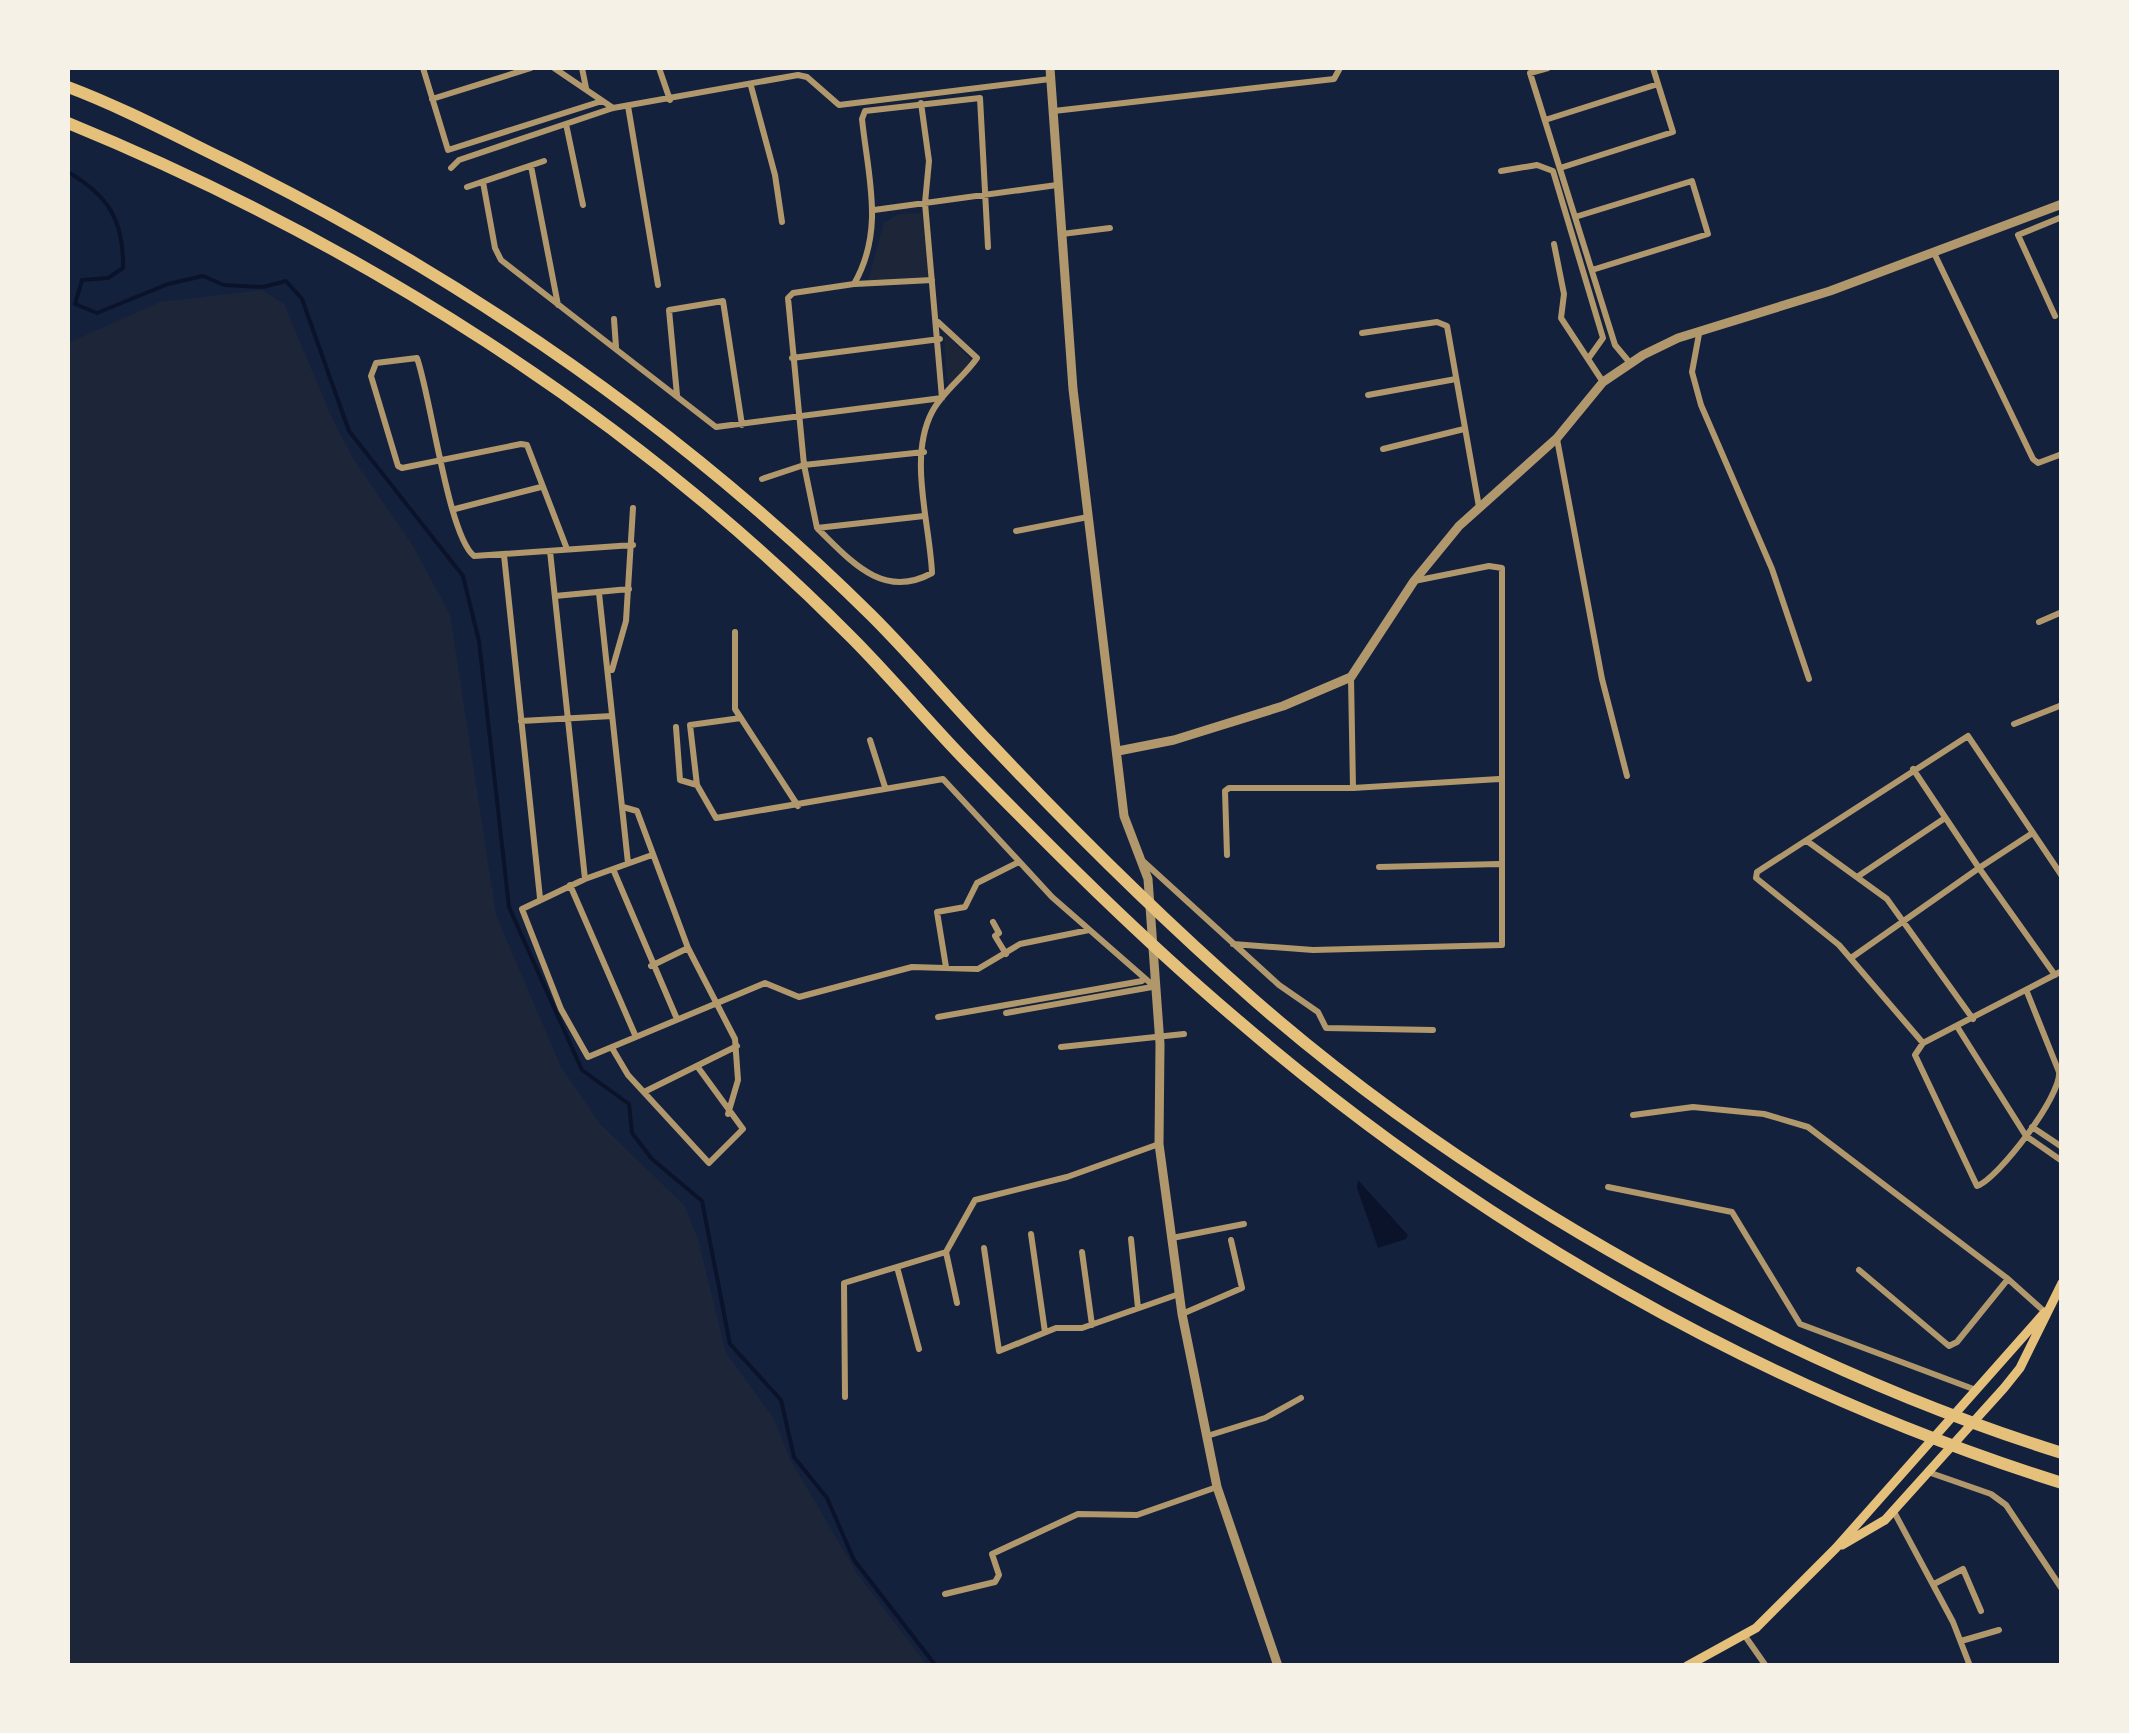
<svg xmlns="http://www.w3.org/2000/svg" width="2129" height="1733" font-family="Spectral,serif">
<rect width="100%" height="100%" fill="#14213d"/>
<path fill="#1d2539" d="M922 213 930 277 868 281 884 223 898 214Z
M262 290 284 304 332 418 354 460 413 546 450 615 496 915 561 1067 600 1124 684 1205 698 1239 726 1353 774 1419 790 1459 858 1575 927 1665H68V343L160 302Z
M943 331 973 362 948 387Z"/>
<path fill="#0b132b" d="M1358 1180 1408 1235 1406 1239 1378 1248 1357 1188Z"/>
<g fill="none" stroke-linecap="round" stroke-linejoin="round">
<path stroke="#0b132b" stroke-width="4" d="M68 172C109 196 124 221 123 268L108 278 82 280 75 304 97 313 168 284 203 276 224 285 263 287 286 281 302 299 349 431 463 576 479 641 509 907 582 1070 629 1104 632 1133 652 1159 702 1201 730 1344 781 1400 794 1457 827 1498 854 1560 936 1666"/>
<path stroke="#b1986c" stroke-width="6" d="M423 68 448 150 602 101
M554 68 613 108
M582 68 586 88
M659 68 670 100
M1548 68 1530 73 1615 345 1630 363
M751 86 775 175 782 222
M432 99 531 68
M628 106 658 285
M1054 111 1334 79 1340 68
M1545 120 1658 84
M566 124 583 205
M531 166 558 305
M451 168 459 160 613 108 798 75 807 77 839 105 1050 79
M1560 168 1673 132 1653 68
M1501 171 1537 165 1553 171 1603 338 1588 359
M483 182 495 248 501 260 716 427 942 398 925 203 929 161 921 103
M467 187 544 161
M874 210 1057 185
M1575 217 1692 181 1708 234 1592 270
M1062 234 1110 228
M1554 244 1564 294 1561 318 1603 382
M1934 253 2033 459 2038 463 2062 454
M855 284 932 280
M2055 316 2018 235 2062 217
M614 319 616 347
M1362 333 1437 322 1447 326 1479 507
M1699 334 1692 372 1701 405 1772 569 1809 679
M792 358 940 339
M677 395 669 310 723 301 742 425
M1368 395 1456 379
M1557 439 1602 679 1627 776
M1383 449 1464 429
M762 479 804 465 924 452
M455 509 541 487
M924 516 817 528 804 465 788 298 793 293 854 284C885 230 868 177 862 119L865 111 980 98 988 247
M818 529C851 561 883 600 932 573 930 524 908 458 932 412 943 391 964 377 977 358L938 322
M1016 531 1088 517
M567 549 527 445 521 444 402 468 398 466 371 376 376 363 417 358C431 397 448 535 474 556L633 545
M550 551 585 879
M504 555 540 898
M599 593 628 863
M555 596 629 589
M2039 622 2062 612
M735 632V709L798 806
M612 670 626 621 633 508
M1351 678 1353 788
M741 718 690 725 697 785 716 818 943 779 1052 897 1156 988
M521 721 612 716
M2014 724 2062 705
M676 727 680 780 697 785
M870 740 885 787
M623 807 637 811 688 948 735 1039 738 1080 728 1114
M2031 834 1979 868 2055 975
M1807 841 1887 899 1973 1019
M652 855 585 879 522 909 561 1009 588 1057 765 983 799 997 912 967 978 969 1020 944 1089 930
M1227 855 1225 791 1229 788H1353L1499 779
M1144 862 1279 985 1318 1012 1326 1028 1433 1030
M1379 867 1499 864
M613 869 677 1019
M1860 875 1945 818
M570 885 636 1037
M993 922 999 933 995 936 1006 954
M1233 944 1313 950 1502 945V568L1489 566 1414 581
M1851 958 1979 868 1913 769
M651 966 688 948
M946 967 937 912 965 907 977 883 1019 862
M2027 992 2059 1072C2062 1095 1998 1179 1977 1186L1915 1055 1923 1043 2062 971
M1006 1013 1152 987
M938 1017 1142 981
M1958 1028 2026 1136 2062 1161
M1923 1043 1839 945 1756 878 1757 872 1968 736 2062 876
M1061 1047 1184 1034
M612 1048 628 1075 709 1163 743 1129 697 1066
M646 1091 737 1046
M1633 1115 1693 1107 1764 1114 1808 1127 2008 1279 2045 1312
M2032 1127 2062 1147
M1608 1187 1732 1212 1800 1324 1976 1390
M1031 1234 1045 1332
M1172 1238 1244 1224
M1131 1239 1138 1308
M984 1248 999 1351 1056 1328H1082L1179 1294
M946 1252 957 1303
M1082 1252 1092 1325
M897 1267 919 1349
M1859 1270 1949 1346 1957 1342 2008 1279
M1182 1314 1242 1288 1231 1240
M845 1397 844 1283 946 1252 975 1200 1067 1177 1159 1144
M1207 1436 1265 1418 1301 1398
M1928 1472 1991 1494 2006 1505 2062 1589
M1893 1510 1953 1622 1970 1666
M1934 1584 1963 1569 1981 1611
M945 1594 995 1582 999 1575 992 1554 1078 1514 1137 1515 1217 1487
M1745 1636 1766 1666
M1961 1641 1999 1630"/>
<path stroke="#b1986c" stroke-width="9" d="M1050 68 1073 389 1124 816 1148 879 1160 1044 1159 1144 1182 1314 1217 1487 1278 1666
M1118 751 1174 740 1283 706 1351 677 1414 581 1459 526 1557 438 1603 382 1643 355 1678 338 1830 291 2062 204"/>
<path stroke="#e5c07b" stroke-width="9" d="M1842 1545 1885 1520 2004 1388 2020 1368 2062 1283
M1687 1666 1756 1628 1836 1548 2045 1312"/>
<path stroke="#e5c07b" stroke-width="12" d="M68 87C121 107 172 134 223 159 463 277 682 428 872 616 913 657 950 701 989 742 1073 831 1161 918 1253 999 1472 1191 1784 1366 2062 1453
M68 123C358 242 630 414 851 637 892 678 928 722 968 763 1053 850 1141 938 1234 1017 1474 1224 1758 1388 2062 1483"/>
</g>
<rect width="2129" height="1733" fill="none" stroke="#f6f1e7" stroke-width="140"/>
</svg>
